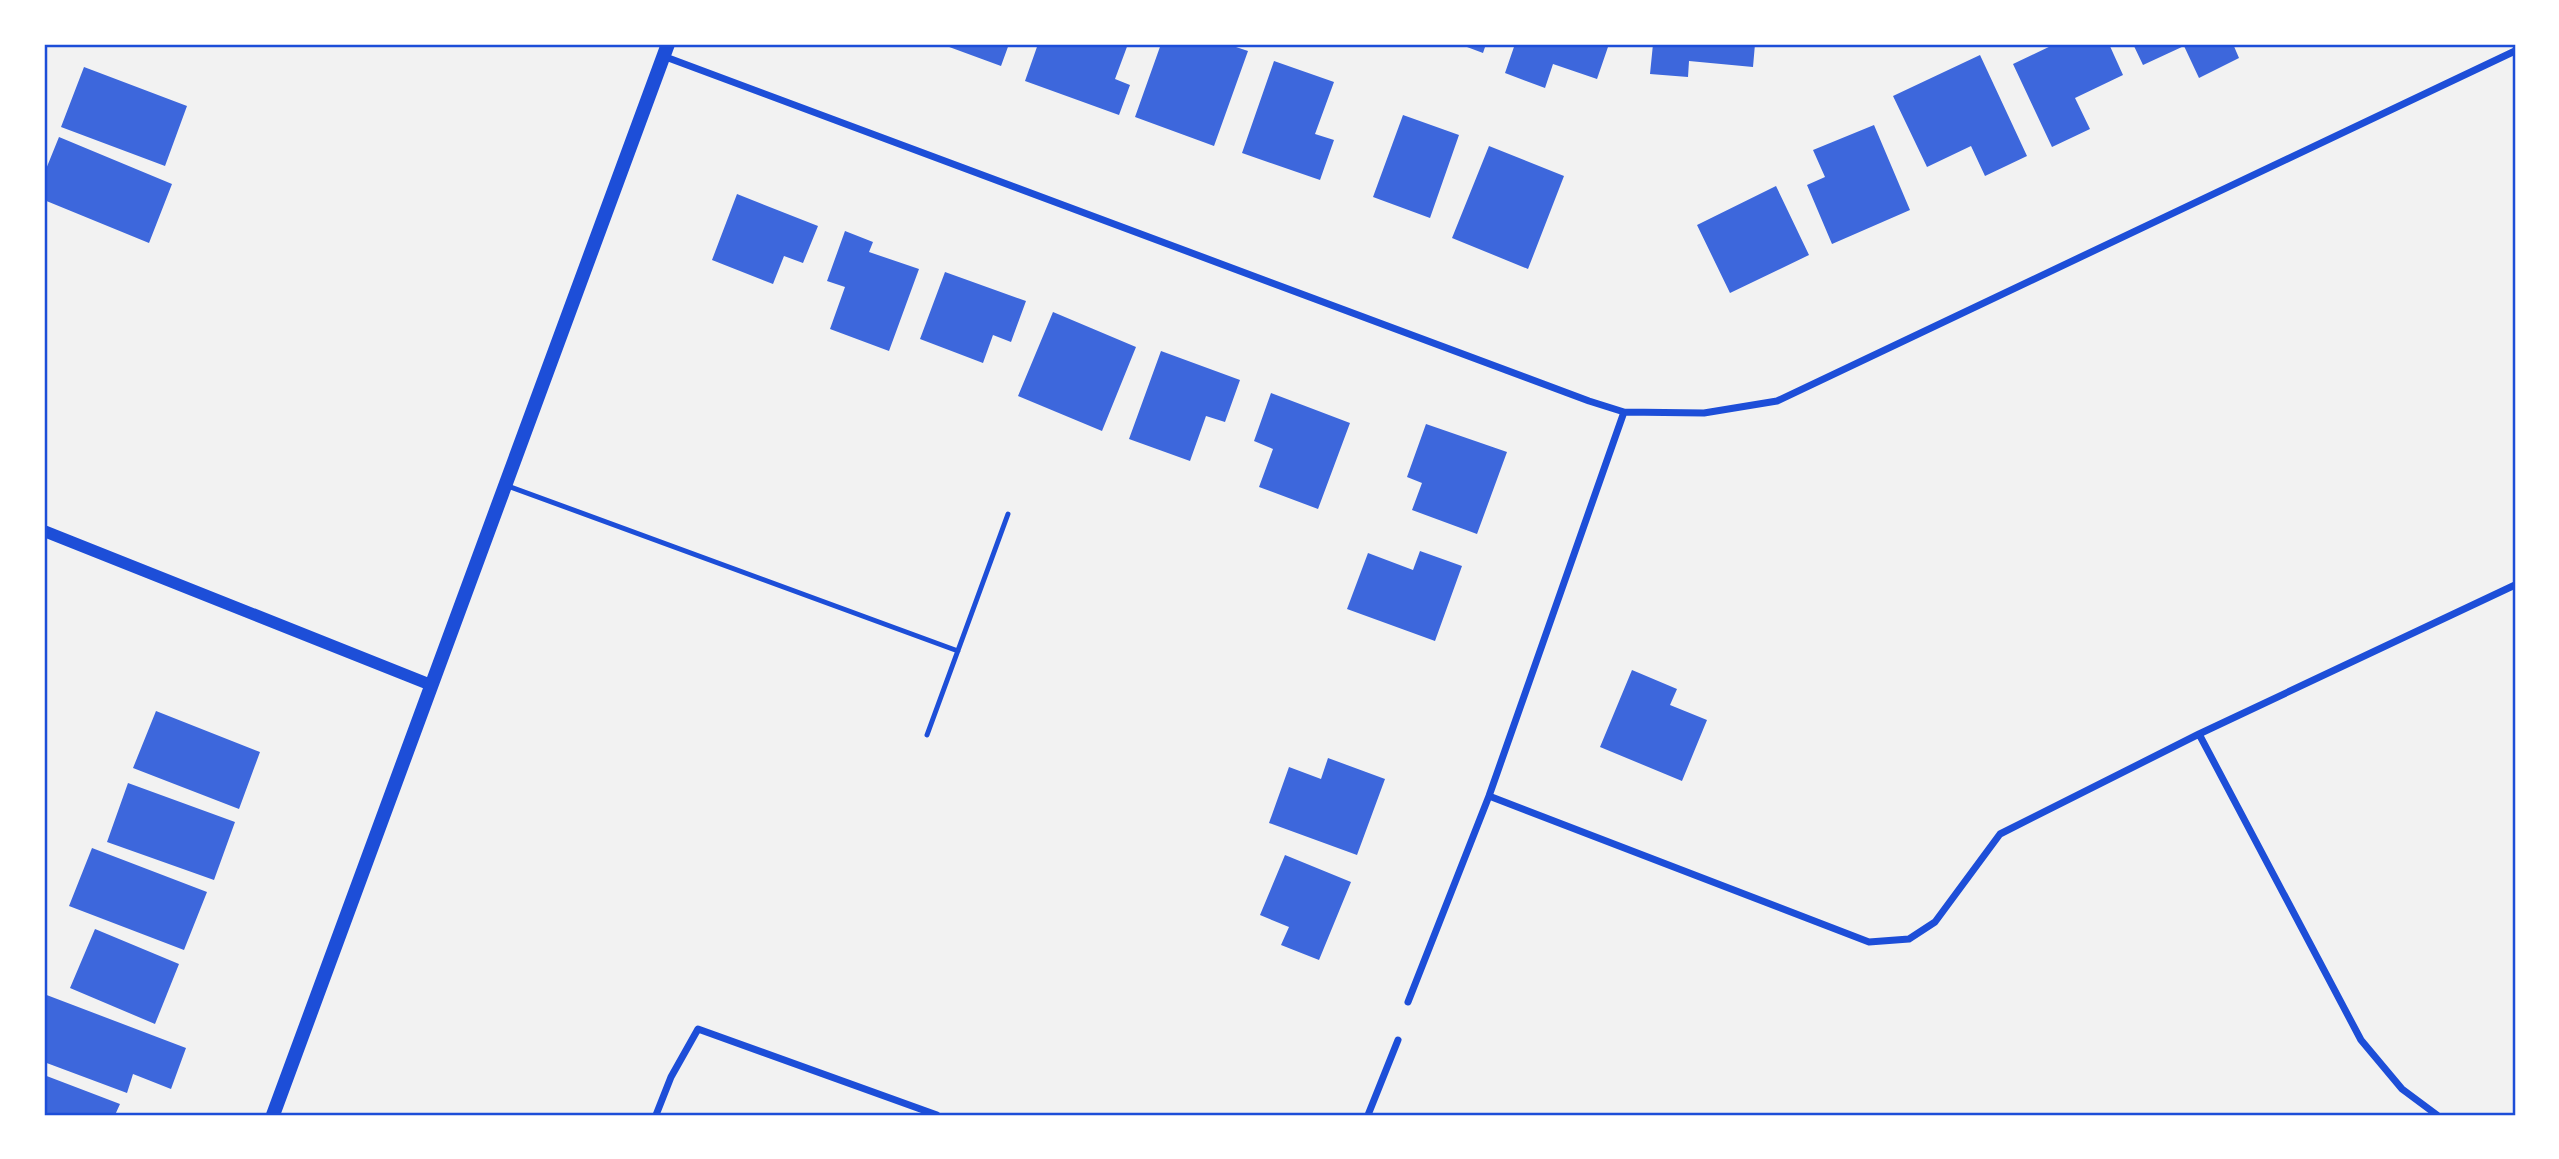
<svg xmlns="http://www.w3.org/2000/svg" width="2559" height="1159" font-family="Barlow,sans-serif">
<rect width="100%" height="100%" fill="#f2f2f2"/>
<path fill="#3d67dc" d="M941 44H1009L1001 66Z
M1038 44H1128L1115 79 1130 85 1119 115 1025 81Z
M1161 44H1227L1248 51 1214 146 1135 117Z
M1459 44H1486L1483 53Z
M1515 44H1609L1597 79 1553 64 1545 88 1505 73Z
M1653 44H1755L1753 67 1689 61 1688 77 1650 74Z
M2055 44H2109L2123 75 2075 98 2090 129 2052 147 2013 64Z
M2133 44H2233L2239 58 2199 78 2184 46 2143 65Z
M1980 55 2027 156 1985 176 1971 146 1927 167 1893 96Z
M1274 61 1334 82 1315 134 1334 140 1320 180 1242 153Z
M84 67 187 106 165 166 61 127Z
M1403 115 1459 135 1430 218 1373 197Z
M1874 125 1910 210 1832 244 1807 185 1825 177 1813 150Z
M59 137 172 184 149 243 44 200V174Z
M1489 146 1564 176 1528 269 1452 238Z
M1776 186 1809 255 1730 293 1697 225Z
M737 194 818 226 803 263 784 256 773 284 712 260Z
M845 231 873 242 869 252 919 269 889 351 830 329 845 287 827 281Z
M945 272 1026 301 1011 342 993 335 983 363 920 339Z
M1053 312 1136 347 1102 431 1018 396Z
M1161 351 1240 380 1225 422 1206 416 1190 461 1129 439Z
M1271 393 1350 423 1318 509 1259 487 1273 449 1254 441Z
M1426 424 1507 452 1477 534 1412 510 1422 483 1407 477Z
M1420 551 1462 566 1435 641 1347 609 1368 553 1413 570Z
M1632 670 1677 689 1670 705 1707 720 1682 781 1600 747Z
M156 711 260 752 239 809 133 768Z
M1328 758 1385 779 1357 855 1269 823 1289 767 1321 779Z
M128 783 235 822 214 880 107 842Z
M92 848 207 892 184 950 69 906Z
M1285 855 1351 882 1319 960 1281 945 1289 927 1260 915Z
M95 929 179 964 155 1024 70 988Z
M44 994 186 1048 171 1089 133 1074 127 1093 44 1062Z
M44 1075 120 1104 115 1115H44Z"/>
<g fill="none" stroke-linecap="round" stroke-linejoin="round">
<path stroke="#1d4ed8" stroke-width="5" d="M508 486 958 651
M927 735 1008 514"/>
<path stroke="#1d4ed8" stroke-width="7" d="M663 56 1589 401 1624 412 1704 413 1777 401 2515 51
M2199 734 2361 1040 2402 1089 2437 1115
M1489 796 1869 942 1909 939 1935 922 2000 834 2199 734 2515 585
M1408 1002 1489 796 1624 412
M656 1115 671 1077 698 1029 937 1115
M1368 1115 1398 1040"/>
<path stroke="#1d4ed8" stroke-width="12" d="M44 531 431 685"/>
<path stroke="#1d4ed8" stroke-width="14" d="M273 1115 668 44"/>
</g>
<rect width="2559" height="1159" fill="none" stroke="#ffffff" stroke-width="91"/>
<rect x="46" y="46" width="2468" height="1068" fill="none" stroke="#1d4ed8" stroke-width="2.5"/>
</svg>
